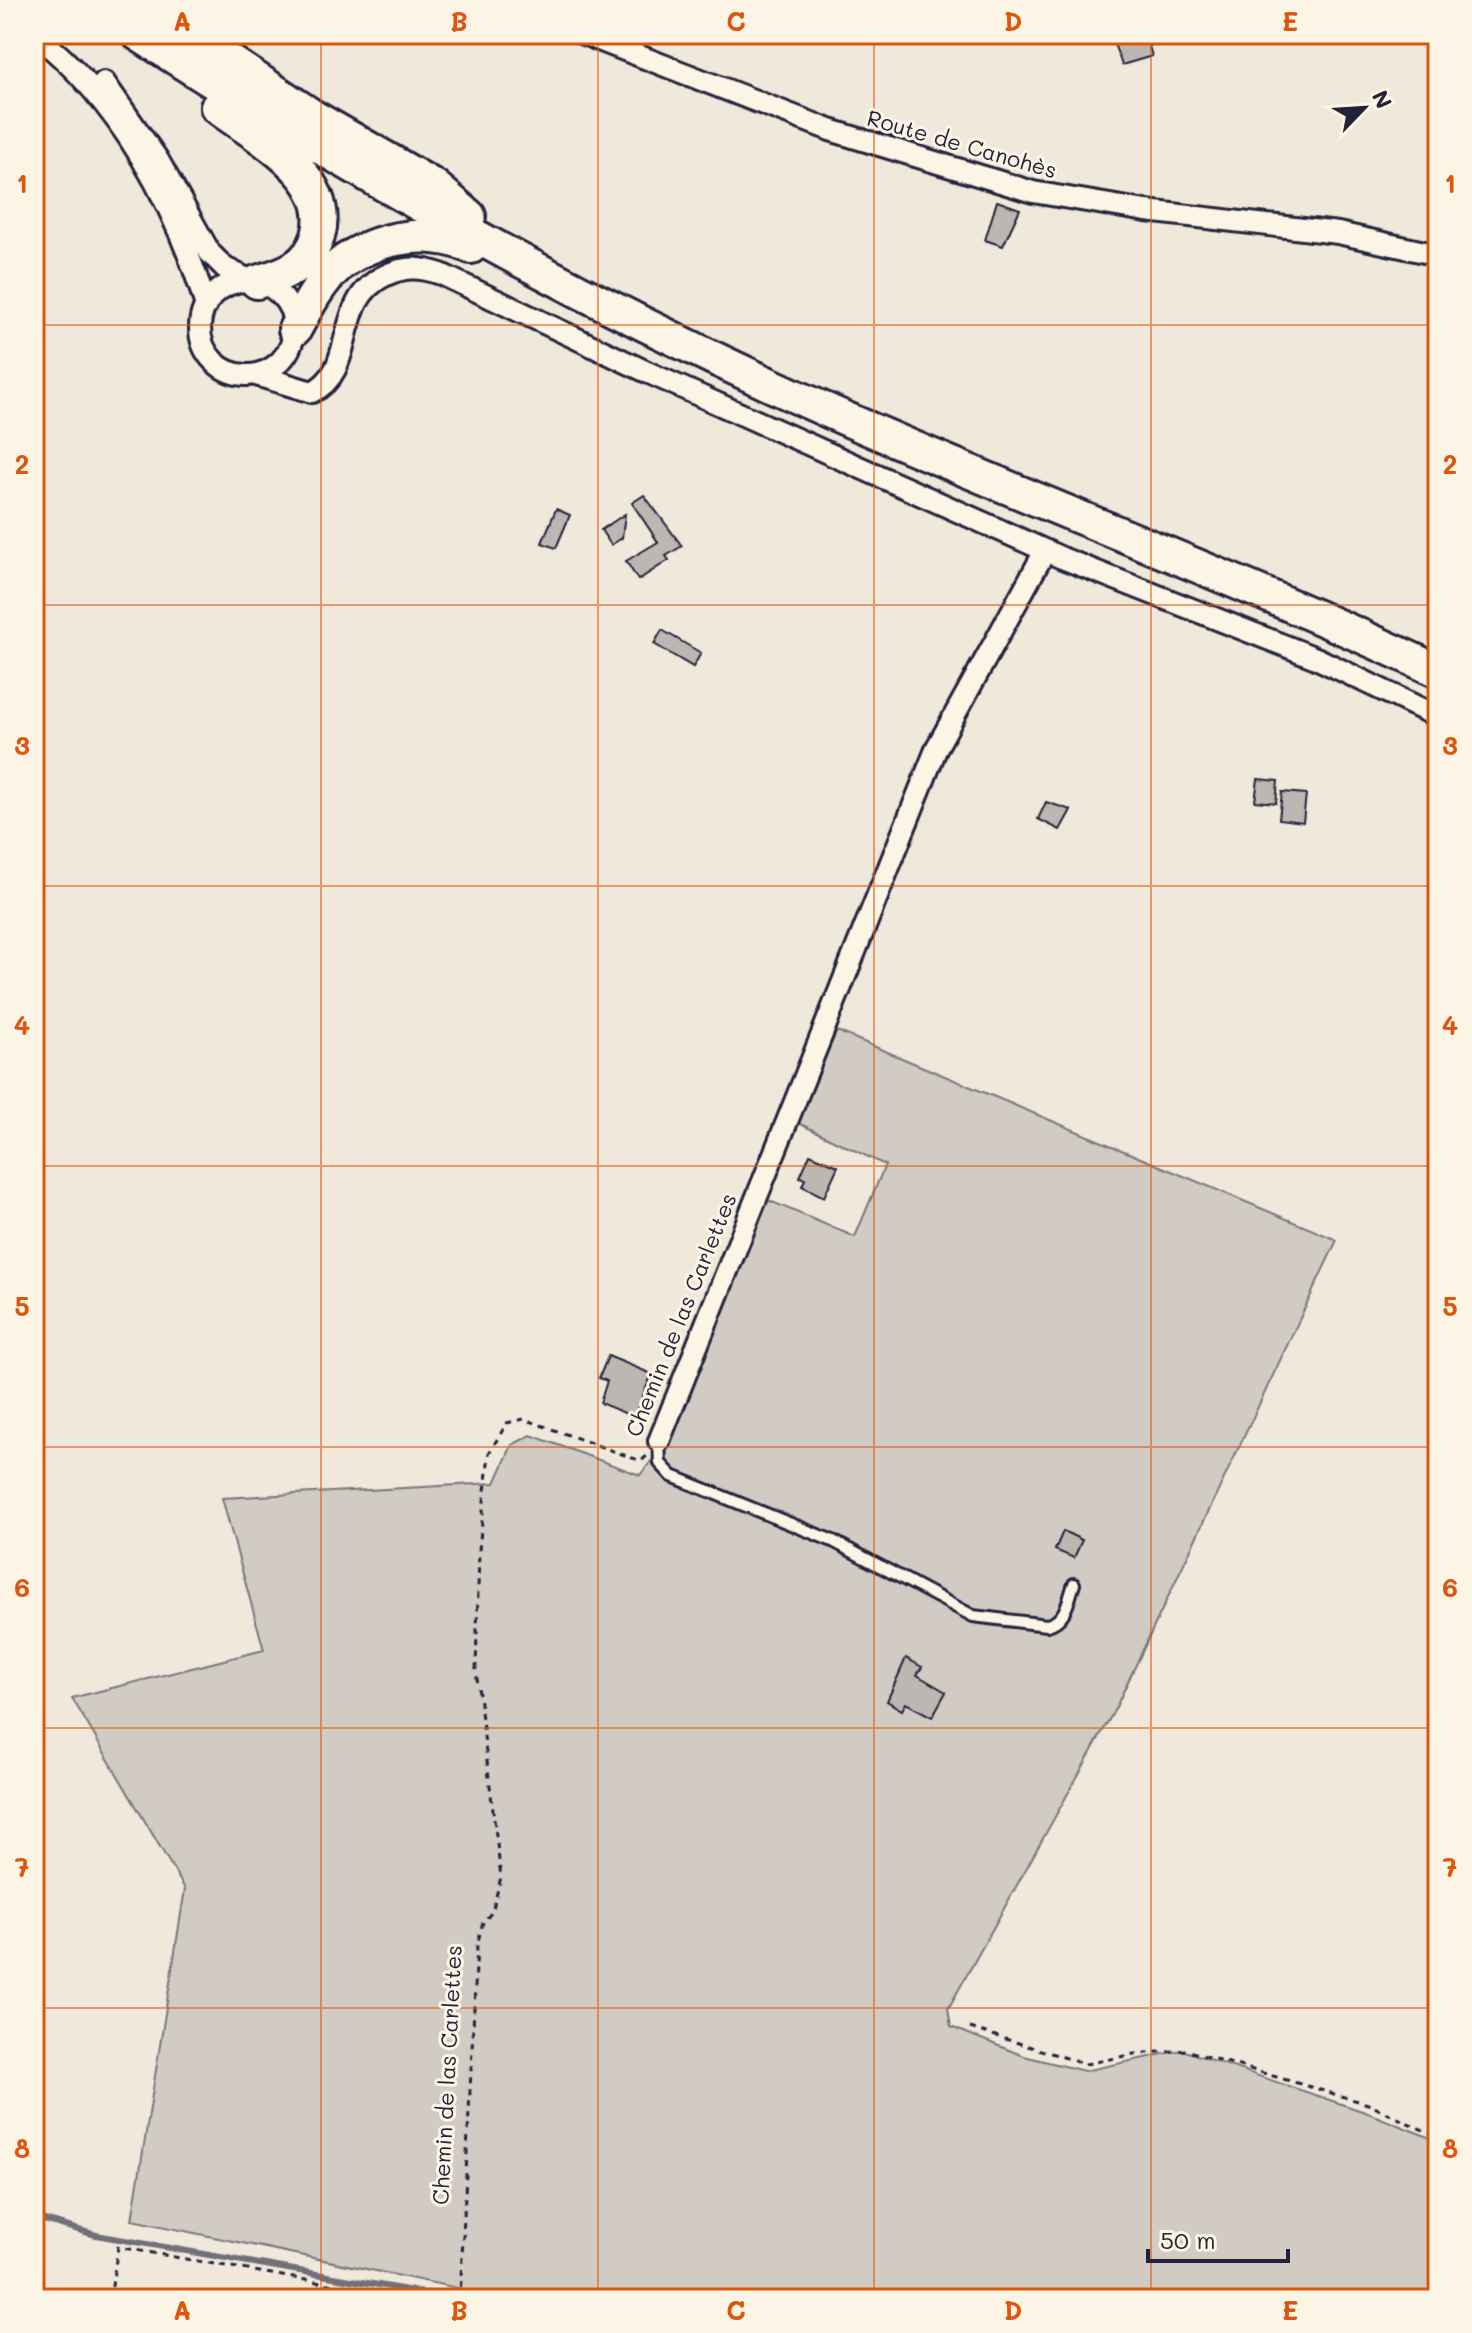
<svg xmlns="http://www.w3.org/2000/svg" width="1472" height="2333" font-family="Mali,sans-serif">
<rect width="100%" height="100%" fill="#efe8db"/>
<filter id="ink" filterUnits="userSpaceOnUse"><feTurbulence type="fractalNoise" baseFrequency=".0125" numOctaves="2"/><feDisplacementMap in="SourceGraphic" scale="16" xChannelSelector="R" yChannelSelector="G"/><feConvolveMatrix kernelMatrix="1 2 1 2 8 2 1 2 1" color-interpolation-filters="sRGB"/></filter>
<g filter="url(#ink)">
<path fill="#d1cbc3" stroke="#7a767f" stroke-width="2" d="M837 1031 1337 1240 1115 1709 948 2009 951 2027 1024 2056 1084 2071 1182 2050 1368 2113 1438 2141V2299H510L132 2220 185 1889 72 1698 264 1650 222 1498 495 1483 512 1445 531 1435 640 1475 668 1440 763 1198 855 1237 885 1165 794 1121Z"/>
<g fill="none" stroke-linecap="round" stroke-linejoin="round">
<path stroke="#716f79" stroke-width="6" d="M34 2217 96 2235 458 2299"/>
</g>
<path fill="#bcb7b3" stroke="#22223b" stroke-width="2" d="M1145 34 1152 56 1122 65 1114 44Z
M997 201 1020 209 1003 246 985 240Z
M644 495 682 546 666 556 669 560 638 580 626 561 658 542 632 503Z
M556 509 570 515 556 548 542 543Z
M625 514 622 538 611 545 601 530Z
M662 630 701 653 693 667 654 644Z
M1258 779 1278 781 1276 803 1255 801Z
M1282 792 1306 794 1303 822 1279 819Z
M1046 802 1071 810 1060 830 1038 819Z
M810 1154 838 1166 824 1197 802 1186 805 1179 800 1177Z
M608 1356 652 1374 634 1417 600 1403 607 1381 599 1378Z
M1063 1531 1082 1540 1074 1558 1055 1550Z
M906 1658 922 1667 917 1675 946 1692 932 1717 906 1703 902 1710 887 1701Z"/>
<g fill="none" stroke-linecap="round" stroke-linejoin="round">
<g stroke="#22223b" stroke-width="16">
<path id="lane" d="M659 1441 660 1463 672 1476 833 1541 973 1616 1047 1625C1066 1621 1068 1601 1074 1584"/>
</g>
<g stroke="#22223b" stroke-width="26">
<path id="street" d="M34 34C120 100 175 204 206 306
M583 34 830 130 1033 192 1146 211 1338 233 1438 255
M104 82 158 160 210 253 225 268 251 281
M200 328a47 47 0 1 1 94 0a47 47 0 1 1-94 0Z
M256 375 312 392C359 370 331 301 386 275 406 266 420 267 441 274L647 372 1062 558 1316 658 1438 717
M659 1441 937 747 1045 551"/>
</g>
<g stroke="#22223b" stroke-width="38">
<path id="primary" d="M138 34C360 178 593 307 835 414 1035 502 1240 579 1438 671
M189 34 314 117 434 186 469 216
M217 107C256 137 336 176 318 236 309 266 285 274 257 282
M295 329C306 309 316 289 332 272 364 238 430 226 471 247"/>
</g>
<path stroke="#22223b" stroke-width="3" stroke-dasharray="6 6" stroke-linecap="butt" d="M970 2028 1086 2064 1134 2054 1185 2050 1368 2104 1438 2137
M110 2299 118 2247 413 2299
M460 2299 477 1945 483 1922 492 1912 501 1877 476 1670 479 1550 489 1453 507 1423 524 1419 641 1461 647 1456"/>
<use href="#lane" stroke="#fcf5e5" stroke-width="10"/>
<use href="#street" stroke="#fcf5e5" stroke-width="20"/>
<use href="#primary" stroke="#fcf5e5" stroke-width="32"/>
</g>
</g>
<path fill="none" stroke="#de560e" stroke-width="2" stroke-opacity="0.55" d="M321 34V2299M598 34V2299M874 34V2299M1151 34V2299M34 325H1438M34 605H1438M34 886H1438M34 1166H1438M34 1447H1438M34 1728H1438M34 2008H1438"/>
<g text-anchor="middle" stroke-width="6" stroke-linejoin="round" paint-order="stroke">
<g font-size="22" fill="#22223b" stroke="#fcf5e5">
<text transform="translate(962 144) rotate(16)" y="8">Route de Canohès</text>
<text transform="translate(681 1315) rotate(-68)" y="8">Chemin de las Carlettes</text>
<text transform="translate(447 2075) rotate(-87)" y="8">Chemin de las Carlettes</text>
</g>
</g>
<rect width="1472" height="2333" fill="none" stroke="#fcf5e5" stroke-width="88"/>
<g transform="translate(1364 108) rotate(65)" stroke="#fcf5e5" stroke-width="6" paint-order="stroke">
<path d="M0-6L14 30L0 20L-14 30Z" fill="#22223b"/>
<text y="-12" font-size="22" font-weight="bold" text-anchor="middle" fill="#22223b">N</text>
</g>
<path d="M1148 2249v12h140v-12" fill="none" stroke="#22223b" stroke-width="4"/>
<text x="1160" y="2249" font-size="24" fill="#22223b" stroke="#fcf5e5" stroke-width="6" paint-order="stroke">50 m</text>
<rect x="44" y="44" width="1384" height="2245" fill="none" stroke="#de560e" stroke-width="3"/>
<g font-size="26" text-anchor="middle" font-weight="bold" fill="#de560e">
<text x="182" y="31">A</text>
<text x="459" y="31">B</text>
<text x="736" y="31">C</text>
<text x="1013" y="31">D</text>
<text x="1290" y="31">E</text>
<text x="22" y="193">1</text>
<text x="1450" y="193">1</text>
<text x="22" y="474">2</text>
<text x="1450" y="474">2</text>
<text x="22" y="755">3</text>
<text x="1450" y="755">3</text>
<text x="22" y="1035">4</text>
<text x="1450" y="1035">4</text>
<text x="22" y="1316">5</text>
<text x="1450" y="1316">5</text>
<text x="22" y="1597">6</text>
<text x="1450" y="1597">6</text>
<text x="22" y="1877">7</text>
<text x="1450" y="1877">7</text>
<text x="22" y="2158">8</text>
<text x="1450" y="2158">8</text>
<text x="182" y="2320">A</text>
<text x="459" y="2320">B</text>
<text x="736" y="2320">C</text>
<text x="1013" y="2320">D</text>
<text x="1290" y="2320">E</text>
</g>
</svg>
